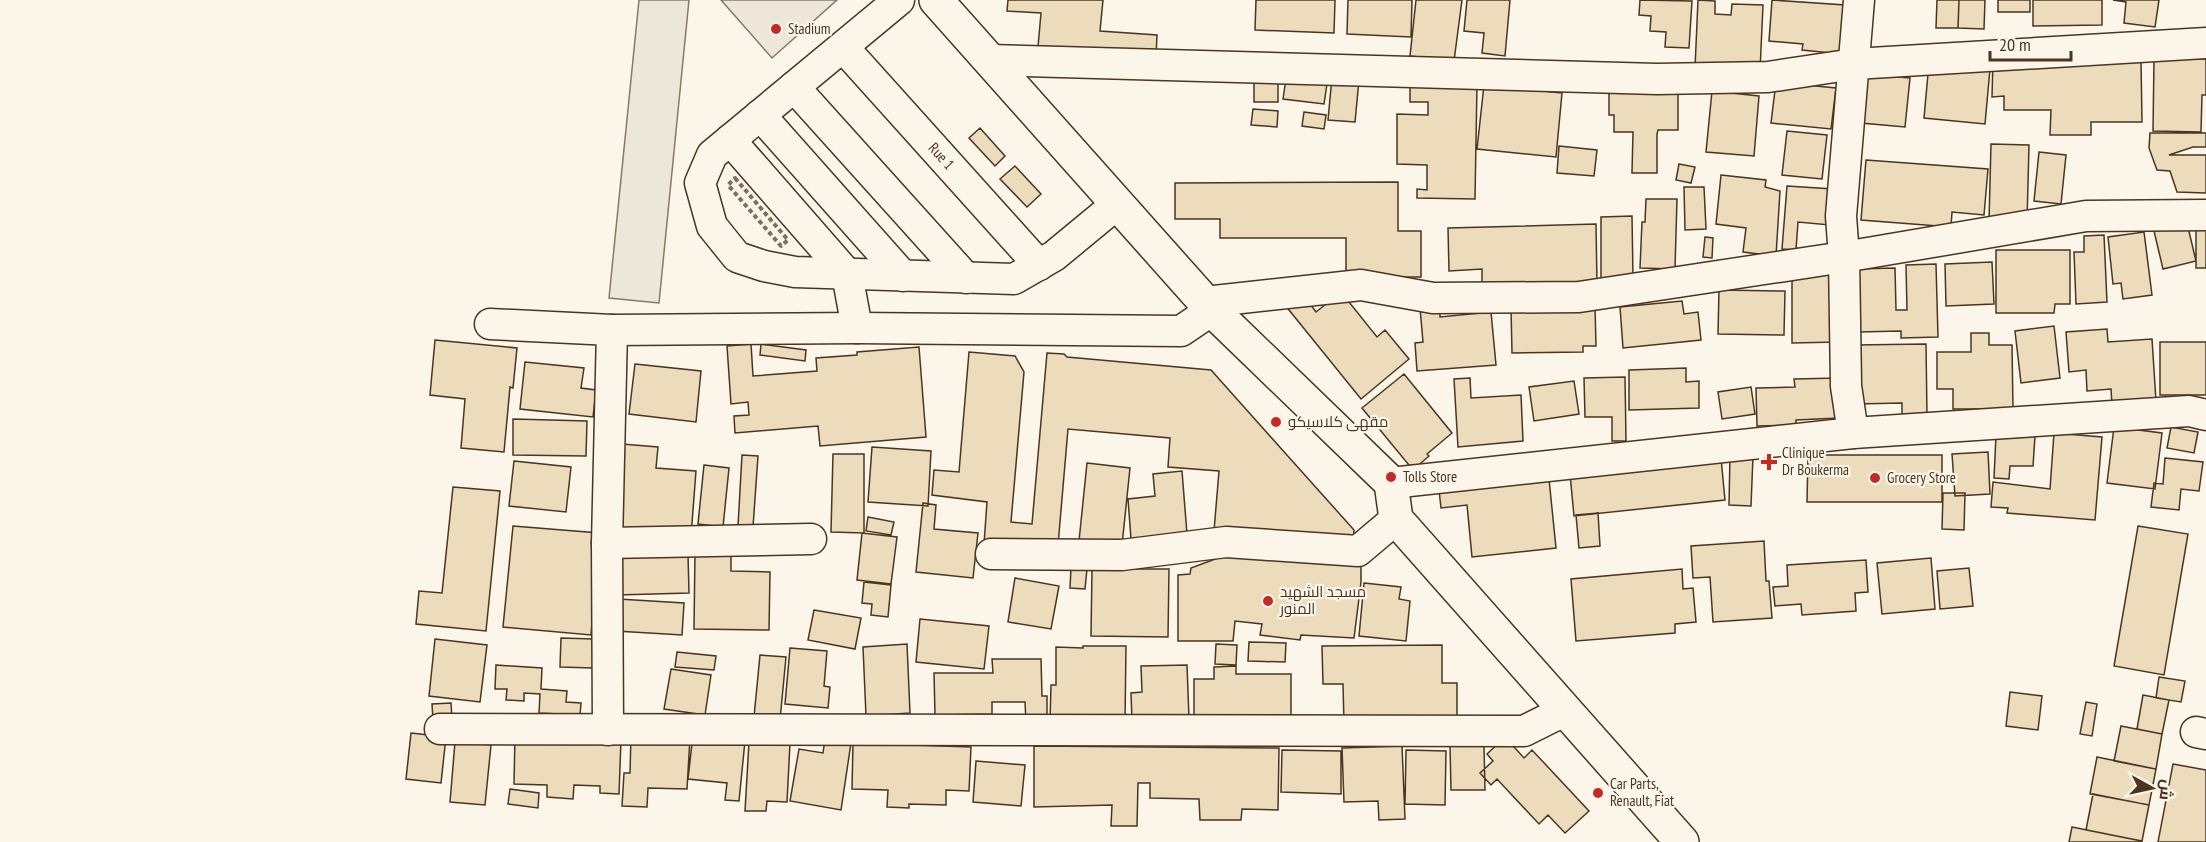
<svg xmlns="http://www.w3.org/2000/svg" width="2206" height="842" font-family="'PT Sans Narrow',Cairo,sans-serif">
<rect width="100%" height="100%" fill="#fbf6e9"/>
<path fill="#ede6d9" stroke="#887966" stroke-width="1.5" d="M721 0H837L772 58Z"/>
<path fill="#ede7d9" stroke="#887966" stroke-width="1.5" d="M639 0H689L659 303 609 298Z"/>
<path fill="#ecdcbc" stroke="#4a3520" stroke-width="1.5" d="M1008 0H1103L1100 31 1157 35 1156 56 1038 47 1041 13 1007 11Z
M1256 0H1335L1334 33 1255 30Z
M1348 0H1412L1411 37 1347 34Z
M1416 0H1462L1454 61 1410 56Z
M1467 0H1510L1505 56 1482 53 1484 33 1464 31Z
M1640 0 1692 1 1689 48 1665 47 1666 32 1650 31 1651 16 1639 15Z
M1698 0 1715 1V14L1731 15 1732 4 1763 5 1760 71 1695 68Z
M1772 0 1845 5 1841 54 1802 50 1803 44 1769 41Z
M1937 0H1959L1958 28H1936Z
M1959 0H1985L1984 29 1958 28Z
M1998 0H2030V12H1998Z
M2033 0H2102V25L2033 26Z
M2113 0H2159L2155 27 2124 23 2126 2Z
M2154 58 2206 59V95H2202L2201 132 2153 131Z
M1993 59 2141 61 2142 122H2091V135H2050L2051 110H2004V96L1992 97Z
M1929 63 1990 69 1985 124 1924 118Z
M1287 72 1328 77 1324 104 1283 99Z
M1254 74 1278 75V102H1254Z
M1866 74 1910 78 1905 127 1861 123Z
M1332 77 1359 80 1355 122 1328 120Z
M1776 82 1836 88 1831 129 1771 123Z
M1410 83 1477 84 1475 199 1417 198V189L1427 190V165L1397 164V114L1428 115V102H1410Z
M1484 85 1562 93 1556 157 1477 149Z
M1609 90 1678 91V130H1658L1657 134V173H1632L1633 132H1614V115H1609Z
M1712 91 1759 96 1754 156 1706 152Z
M1253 109 1278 111 1277 127 1251 125Z
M1304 112 1326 115 1324 129 1302 126Z
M980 128 1005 156 995 166 969 138Z
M1787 131 1827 135 1822 179 1782 175Z
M2150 133H2206V147H2193L2169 155H2206V193L2177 192 2170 171 2157 170 2149 148Z
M1991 144 2029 145 2027 222 1989 221Z
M1559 146 1597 150 1594 176 1557 173Z
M2039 152 2066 155 2061 204 2034 201Z
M1866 160 1988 169 1984 215 1952 212 1951 227 1861 220Z
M1679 164 1695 167 1691 183 1676 180Z
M1015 166 1041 194 1027 207 1000 179Z
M1721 175 1766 180 1765 187 1780 191 1776 256 1743 252 1746 228 1716 224Z
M1398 182V231H1421V277H1346V238H1220V219H1175V183Z
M1787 186 1833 189 1830 225 1798 222 1796 250 1782 249Z
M1684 187H1704L1706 229 1685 230Z
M1646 199H1677L1675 269 1640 268 1642 222H1645Z
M1632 216 1633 278 1601 279V217Z
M2187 223 2196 261 2163 269 2154 231Z
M1596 224 1597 284 1482 288V269L1449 271 1448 228Z
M2196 226H2206V268H2196Z
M2144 232 2152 295 2123 299 2121 283 2113 284 2108 237Z
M2104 235 2107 302 2076 304 2074 252H2084V236Z
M1705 237 1713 238 1712 258 1703 257Z
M1996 250H2070V304H2055L2054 313H1996Z
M1992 262 1994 304 1946 306 1945 264Z
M1936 264 1938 337 1901 338V331L1858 332 1856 269 1895 268 1896 310H1907L1906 265Z
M1792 275H1837L1838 342 1792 343Z
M1719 290 1785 291 1784 335 1718 334Z
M1301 292 1316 312 1341 292 1377 337 1385 330 1409 359 1361 399 1285 305Z
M1682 301 1684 314 1698 312 1701 340 1623 348 1620 307Z
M1440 306V317L1491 312 1496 365 1417 371 1415 343 1423 342 1420 308Z
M1595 306 1596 346H1583V352L1512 353 1511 308Z
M2054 326 2060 378 2021 383 2015 331Z
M2107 329 2108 342 2152 339 2156 401 2112 404 2111 389 2087 391 2086 370 2069 372 2066 332Z
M1971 333H1989V345H2012L2013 409H1953V389H1937V352H1971Z
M435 340 517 348 513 388 510 387 504 452 461 448 465 399 430 395Z
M2160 342H2206V395H2160Z
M751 344 753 376 817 371 816 358 857 355V352L919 347 926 437 820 446 818 426 735 433 734 416 749 415 748 402 731 404 727 346Z
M761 344 806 350 805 361 760 355Z
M1926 344 1927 415 1902 416V403L1855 404 1854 345Z
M969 352 1015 356 1024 372 1011 522 1032 524 1047 353 1064 354 1067 357 1211 370 1354 530 1353 543 1214 531 1219 471 1168 467 1170 438 1068 429 1058 545 984 544 987 502 932 495 934 470 959 472Z
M525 362 584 368 581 388 596 390 593 417 520 409Z
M635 364 701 371 696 422 629 414Z
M1686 368V382L1699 381V408L1629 410V370Z
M1404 374 1452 433 1427 454 1429 456 1413 470 1362 408Z
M1625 377 1626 441H1612V417H1585L1584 378Z
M1470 378 1471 398 1521 395 1523 441 1458 447 1454 379Z
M1838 378 1839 418 1796 420V425L1757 426 1756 388 1795 387 1794 379Z
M1574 381 1579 414 1534 421 1529 387Z
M1751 387 1755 414 1722 419 1718 392Z
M513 419 587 421 586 456 513 455Z
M2114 427 2162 433 2155 489 2107 483Z
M2171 427 2198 432 2194 453 2167 448Z
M2054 433 2102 437 2095 520 2007 513 2008 508 1991 507 1993 482 2050 489Z
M1996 435 2035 436 2033 466H2010L2009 479 1994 478Z
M622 444 658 447 656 468 696 471 691 536 615 531Z
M872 447 931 451 928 506 868 502Z
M1988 452 1990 494 1955 496 1952 454Z
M833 454H864V533L831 532Z
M742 455 758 456 753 527 738 526Z
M1730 455 1753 456 1751 506 1729 505Z
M1808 455H1942V502H1807Z
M1721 458 1725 500 1574 516 1570 474Z
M2165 458 2203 462 2199 491 2181 489 2179 510 2151 507 2154 483 2163 484Z
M514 461 571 467 566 512 509 506Z
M1087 463 1130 468 1122 545 1079 541Z
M704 465 729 468 723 527 698 524Z
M1182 471 1187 534 1131 539 1128 499 1155 496 1153 474Z
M1549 479 1556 548 1472 557 1467 505 1441 508 1439 490Z
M453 487 500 491 486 631 416 624 419 591 442 593Z
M1943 493H1965L1964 530 1942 529Z
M923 503 936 505 934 529 978 533 973 578 916 572Z
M1598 513 1600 546 1579 548 1576 515Z
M868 517 894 522 891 535 866 531Z
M513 526 599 533 591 635 503 627Z
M2138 526 2188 534 2164 675 2114 666Z
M862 533 897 537 891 584 857 580Z
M1764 541 1766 581H1769L1772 618 1713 622 1710 577 1693 578 1691 546Z
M695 552 731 553V571L770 572 769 630 694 629Z
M1234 552 1361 559V582L1354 638 1301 635 1300 640 1260 635 1262 624 1235 621 1233 641H1178V575L1190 574 1191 568Z
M688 554 689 593 617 595 616 556Z
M1931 558 1935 609 1882 614 1877 563Z
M1866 560 1868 592 1855 593 1856 611 1802 615 1801 604 1775 606 1773 587 1788 586 1787 565Z
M1071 568 1087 569 1085 589 1070 588Z
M1969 568 1973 606 1940 609 1937 571Z
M1092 569H1169L1168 637 1091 636Z
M1682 569 1683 589 1693 588 1696 622 1675 624V633L1576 641 1571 579Z
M1015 578 1059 586 1051 629 1008 622Z
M864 582 891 585 888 617 871 615 872 604 862 603Z
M1364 583 1401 587 1399 599 1410 601 1406 641 1359 636Z
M618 599 684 603 682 635 616 631Z
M814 610 861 618 855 649 808 640Z
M920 619 989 626 984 669 916 662Z
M561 638 594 639 593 668 560 667Z
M435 639 487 645 480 702 429 696Z
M1249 642 1286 643 1285 662 1248 661Z
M907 644 910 713 866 716 863 647Z
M1216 644 1237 645 1236 665 1215 664Z
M1442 645V683H1457V723L1344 724 1343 684H1323L1322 646Z
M1083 646H1126L1125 722 1050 721 1051 685H1056V647L1083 648Z
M790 648 827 651 824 686 830 687 828 708 785 704Z
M677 652 716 656 714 670 675 667Z
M760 655 786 657 780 720 754 717Z
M992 659H1041L1042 696H1047V722H1026L1025 702H992V714L935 715 934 673H993Z
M496 665 542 668 541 689 567 691 566 702 581 703 580 715 539 713 540 694 524 693V701L506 700 507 689H495Z
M1187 665 1189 719 1132 721 1131 693 1142 692 1141 666Z
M1236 666V674H1291V719L1194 720V679H1214V667Z
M671 669 711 675 705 715 664 709Z
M2159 677 2185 681 2181 702 2156 698Z
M2010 692 2042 696 2038 730 2006 726Z
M2143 695 2169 700 2162 734 2137 729Z
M2086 702 2097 704 2092 736 2080 734Z
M451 703 452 719 433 720 432 704Z
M2121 726 2162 734 2156 769 2114 761Z
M411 733 446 737 441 783 406 779Z
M515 735 621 740 619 794 600 793V786L574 785 573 799 547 797V785L514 784Z
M693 735 745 741 739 801 725 800 727 783 688 779Z
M631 736 690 738 687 789 648 788 647 807 622 806 624 773H630Z
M1505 737 1524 758 1532 750 1589 811 1565 833 1548 815 1539 824 1497 779 1491 785 1480 773 1493 761 1487 754Z
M825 739 851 743 841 810 790 801 799 749 823 753Z
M455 742 491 745 485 805 450 802Z
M749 742 790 743 787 802 767 801 766 811H745Z
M853 743 971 747 969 791 946 790V805L909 804V808L887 807 888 790 852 789Z
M1034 746 1279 748 1278 810 1242 809 1241 820H1200L1199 799 1150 798V783H1138L1137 826H1111L1112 805 1034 807Z
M1402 746 1405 819 1379 820 1378 801 1344 802 1342 748Z
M1450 746H1484L1485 790H1451Z
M1282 750 1341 751V794L1281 792Z
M1406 750 1446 751 1445 805 1405 804Z
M2097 757 2156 769 2149 805 2090 794Z
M976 761 1025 765 1021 806 973 802Z
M2173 764 2206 770V842H2158Z
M510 789 539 793 538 808 508 804Z
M2093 794 2149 805 2142 841 2086 830Z
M2072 827 2142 841V842H2069Z"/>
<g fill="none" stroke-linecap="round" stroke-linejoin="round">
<g stroke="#4a3520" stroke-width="33">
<g id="minor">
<path d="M899 0 712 155 700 183 712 226 737 257 764 266 795 272 1014 279 1054 256 1117 204"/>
<path id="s1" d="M843 47 1039 265"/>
<path d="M988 60 1657 79 1768 77 1854 64 2206 43"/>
<path d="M794 87 966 278"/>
<path d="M760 115 903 276"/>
<path d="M730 140 847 274 857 328"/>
<path d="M1205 302 1361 285 1433 298 1579 297 1844 257 2086 216 2206 215"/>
<path d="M490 324 612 330 857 328 1181 331 1212 310"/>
<path d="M1853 433 1846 386 1844 257 1841 216 1859 0"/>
<path d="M1391 483 1853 433 2189 411 2206 415"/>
<path d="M607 543 811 539"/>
<path d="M991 554 1122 555 1226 542 1358 551 1396 519"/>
<path d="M440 729 1524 731 1566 710"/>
<path d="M608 730 607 543 612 330"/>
<path d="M2196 732 2206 734"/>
</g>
</g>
<g stroke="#4a3520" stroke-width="36">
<path id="major" d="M936 0 1212 310 1391 483 1396 519 1682 842"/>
</g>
<path stroke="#7f6f5c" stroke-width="4" stroke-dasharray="4.5 3" stroke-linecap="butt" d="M735 178 788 240 781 246 728 185Z"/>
<use href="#minor" stroke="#fbf6e9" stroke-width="30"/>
<use href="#major" stroke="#fbf6e9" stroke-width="33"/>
</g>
<g fill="#c62828" stroke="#fbf6e9" stroke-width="2">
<circle cx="776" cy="29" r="6"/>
<circle cx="1276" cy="422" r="6"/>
<path d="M1766 453h6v6h6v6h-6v6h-6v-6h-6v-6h6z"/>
<circle cx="1391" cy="477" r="6"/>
<circle cx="1875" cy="478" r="6"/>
<circle cx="1268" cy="601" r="6"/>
<circle cx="1598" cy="793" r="6"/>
</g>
<g text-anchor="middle" stroke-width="4.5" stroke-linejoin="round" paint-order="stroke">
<g font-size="15" fill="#4a3520" stroke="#fbf6e9" text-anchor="start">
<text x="788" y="34">Stadium</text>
<text x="1288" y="427">مقهى كلاسيكو</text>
<text x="1782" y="458">Clinique<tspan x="1782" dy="17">Dr Boukerma</tspan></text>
<text x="1403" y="482">Tolls Store</text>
<text x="1887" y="483">Grocery Store</text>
<text x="1280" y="597">مسجد الشهيد<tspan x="1280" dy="17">المنور</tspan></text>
<text x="1610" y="789">Car Parts,<tspan x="1610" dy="17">Renault, Fiat</tspan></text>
</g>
<g font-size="15" fill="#4a3520" stroke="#fbf6e9">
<text dy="5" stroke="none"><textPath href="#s1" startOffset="147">Rue 1</textPath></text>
</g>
</g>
<g transform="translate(2152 788) rotate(98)" stroke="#fbf6e9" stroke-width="4.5" paint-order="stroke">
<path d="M0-4.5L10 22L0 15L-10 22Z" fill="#4a3520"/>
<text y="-9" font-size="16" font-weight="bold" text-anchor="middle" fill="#4a3520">ش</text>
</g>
<path d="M1990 51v9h81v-9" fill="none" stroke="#4a3520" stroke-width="3"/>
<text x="1999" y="51" font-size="18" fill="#4a3520" stroke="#fbf6e9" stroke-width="4.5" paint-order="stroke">20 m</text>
</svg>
